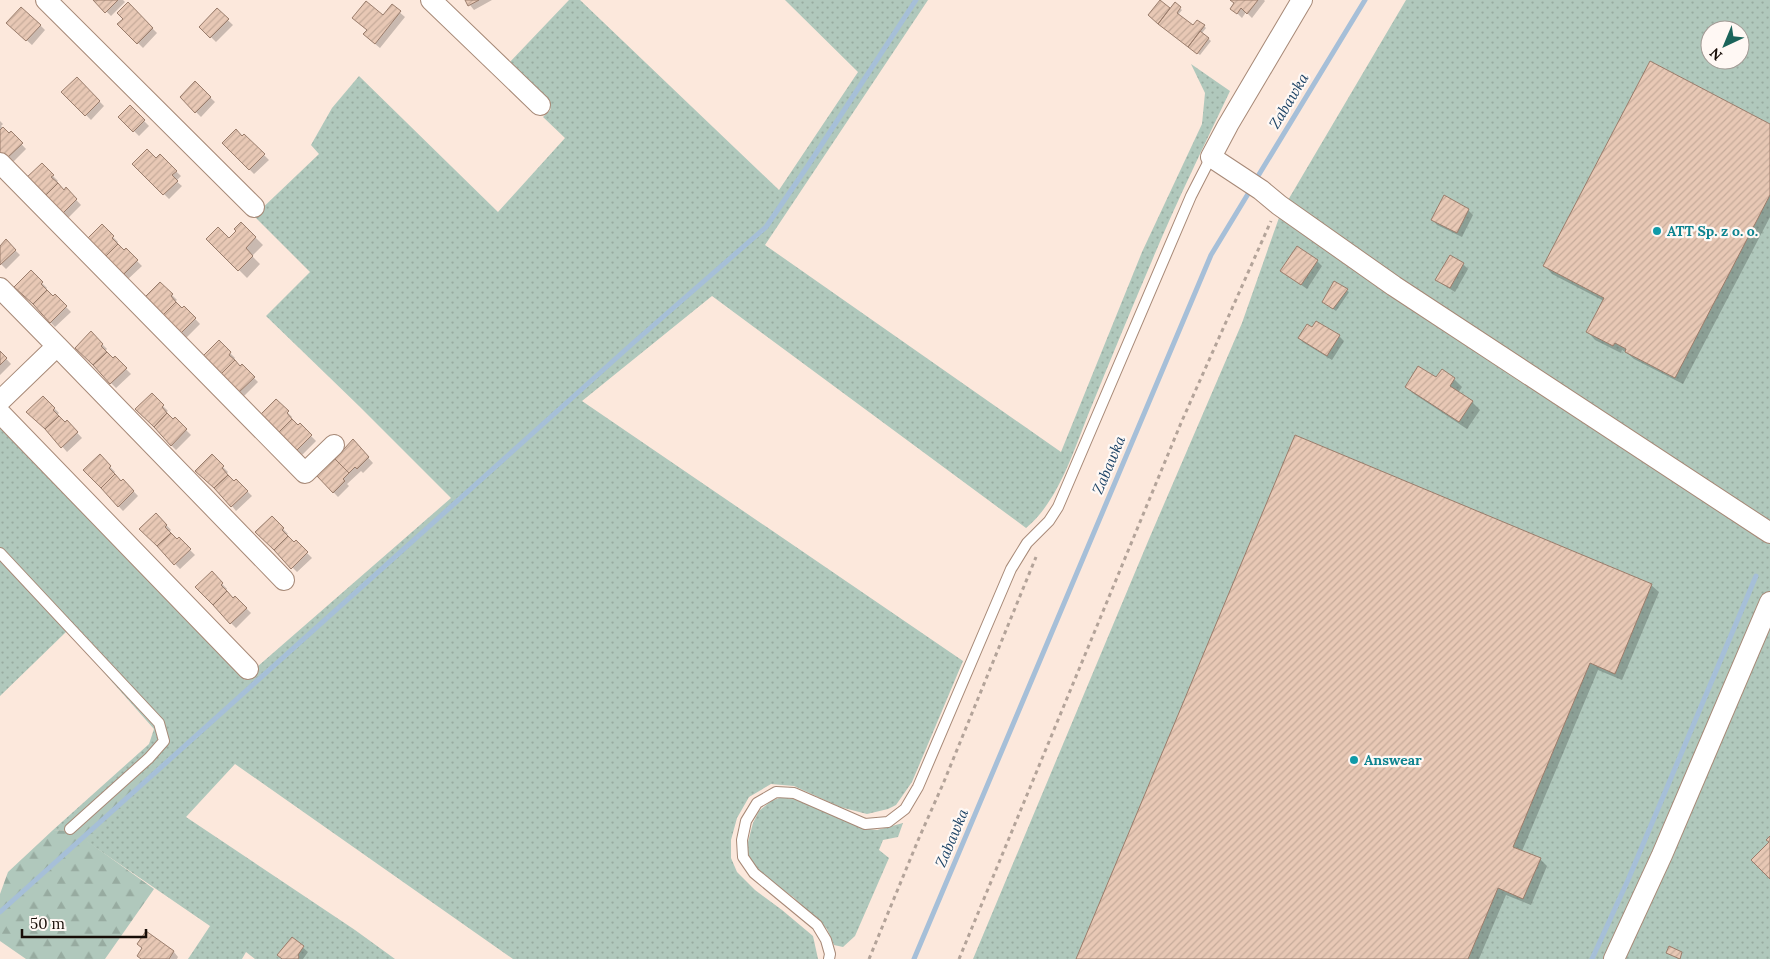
<svg xmlns="http://www.w3.org/2000/svg" width="1770" height="959" font-family="Lora,serif">
<defs>
<pattern id="grass-dots" width="8" height="8" patternUnits="userSpaceOnUse" patternTransform="scale(1.25)"><rect width="8" height="8" fill="#b0c8bc"/><path d="M2 2h.1M6 6h.1" fill="none" stroke="#97aba0" stroke-width="1.8" stroke-linecap="round"/></pattern>
<pattern id="forest-firs" width="22" height="20" patternUnits="userSpaceOnUse" patternTransform="scale(1.25)"><rect width="22" height="20" fill="#b0c8bc"/><path d="M5 1l3.5 6h-7zM16 11l3.5 6h-7z" fill="#97aba0"/></pattern>
<pattern id="building-hatch" width="6" height="6" patternUnits="userSpaceOnUse" patternTransform="scale(1.25)"><rect width="6" height="6" fill="#e8c8b5"/><path d="M-1 1l2-2M0 6l6-6M5 7l2-2" fill="none" stroke="#c6ab9a"/></pattern>
</defs>
<rect width="100%" height="100%" fill="#fce8dc"/>
<path fill="url(#grass-dots)" fill-rule="evenodd" d="M569 0H580L779 190 858 72 785 0H928L765 245 1061 452 1142 252 1202 124 1205 93 1191 64 1230 91C1203 148 1175 205 1151 263 1130 312 1110 361 1090 410 1074 449 1059 501 1026 528L712 296 582 401 963 661 912 782 896 805 888 809 867 814 840 807 794 786 771 784 749 797 737 818 731 840V858L737 872 755 890 782 910 813 936 818 959H513L235 764 186 817 355 930 395 959H255L246 952 242 959H188L210 926 86 841 143 787 137 772 75 831 53 830 149 744 154 729 67 631 0 696V427L245 680 257 667 451 498 359 406 266 316 310 272 254 216 319 154 311 145 332 108 359 76 498 212 565 138 543 117 551 109 506 66Z
M1406 0H1770V959H973L1149 539 1242 323 1281 212ZM1710 30H1740V60H1710Z
M782 797 798 800 862 828 877 830 903 823 898 837 883 840 879 850 889 858 855 936 843 947 834 945 827 929 793 897 759 873 748 857V842L753 823 759 811 771 801Z"/>
<path fill="url(#forest-firs)" d="M138 772 144 787 87 841 154 889 105 959H26L0 941V894L8 872 53 830 75 831Z"/>
<path fill="#0003" d="M95 0H123L125 2 111 16Z
M466 0H492L474 10Z
M1231 0H1264L1265 1 1252 18 1246 12 1242 18 1237 13 1235 4Z
M1160 1 1171 9 1175 4 1182 10 1178 15 1193 27 1204 26 1206 28 1202 33 1211 41 1200 55 1151 17Z
M128 4 157 33 143 48 119 24 125 19Z
M392 6 405 17 380 48 369 39Z
M217 10 233 25 216 42 201 27Z
M40 25 45 30 32 45 13 28Z
M77 79 104 106 91 120 63 92Z
M195 83 215 102 201 117 181 97Z
M130 107 149 126 139 136 120 117Z
M0 121 3 124 1 126 9 135 11 133 26 149 12 163 0 151Z
M1770 126V217L1683 384 1634 359 1627 353 1622 350 1621 353 1595 340 1588 332 1604 301 1552 274 1545 266Z
M244 135 269 160 254 174 223 143 242 137Z
M160 156 181 176 176 181 182 186 169 199 134 164 156 159Z
M42 165 58 181 55 183 64 191 66 189 81 205 66 220 27 179Z
M1468 210 1473 215 1462 237 1437 225 1433 220Z
M241 223 263 245 252 256 260 264 247 278 208 239H229L237 231Z
M102 226 118 242 116 244 124 252 126 250 142 266 127 280 87 241Z
M6 241 20 255 6 269 0 263V247Z
M1317 261 1322 266 1307 289 1282 271Z
M1463 264 1468 269 1455 292 1442 284 1437 280Z
M31 272 47 288 45 290 53 298 55 296 71 312 55 327 40 311Z
M160 283 177 300 174 302 182 309 184 307 200 324 185 339 145 299Z
M1335 283 1349 292 1336 311 1323 302Z
M1313 329 1339 336 1344 341 1332 360 1304 343 1299 338Z
M91 333 107 349 105 351 113 359 115 358 131 374 116 388 76 348Z
M219 342 235 358 233 360 240 368 242 366 258 382 243 397 203 357Z
M0 352 11 364 0 375Z
M1442 371 1454 379 1462 387 1458 393 1472 402 1480 410 1467 429 1414 394 1406 386 1437 379Z
M152 395 168 411 165 413 172 419H175L191 435 176 450 171 445Z
M43 397 59 413 57 415 65 424 67 422 82 438 67 452 48 430Z
M276 401 292 417 290 419 298 427 300 425 316 441 301 456 296 451Z
M353 441 373 463 363 473 361 471 347 484 349 486 338 497 317 475Z
M100 456 115 472 113 474 121 482 123 480 138 496 123 511 108 495Z
M212 456 228 472 226 474 233 482 236 480 252 496 236 511 232 506Z
M156 514 171 530 169 532 177 541 179 539 195 555 180 569 141 529Z
M272 517 288 534 286 535 294 544 296 542 312 558 297 572 281 556Z
M212 573 227 589 225 591 233 599 235 597 251 613 236 628 231 623Z
M1651 585 1659 592 1622 680 1598 670 1522 851 1540 859 1547 866 1531 905 1506 895 1479 959H1078Z
M146 933 174 952 178 957 177 959H141Z
M292 938 308 952 303 959H283Z"/>
<g fill="none" stroke-linecap="round" stroke-linejoin="round">
<path stroke="#a6bfd8" stroke-width="5" d="M1255 181 1365 0
M0 912 632 344 766 227 807 167 916 0
M914 959 1211 255 1251 189
M1592 959 1628 880 1756 576"/>
</g>
<path fill="url(#building-hatch)" stroke="#9a7d6c" d="M93 0H118L105 13Z
M465 0H479L468 6Z
M1160 0 1170 8 1158 24 1148 15Z
M1230 0H1258L1247 14 1241 8 1237 14 1230 9 1234 3Z
M366 1 383 15 392 4 401 11 375 44 363 34 367 30 352 18Z
M128 2 153 28 137 44 117 24 123 19 117 13Z
M1175 2 1181 7 1177 13 1193 25 1197 20 1205 25 1188 47 1158 24Z
M21 7 41 25 26 41 6 23Z
M217 8 229 19 210 38 199 27Z
M1200 31 1209 38 1197 54 1188 47Z
M1650 61 1770 124V195L1675 378 1625 352 1626 349 1615 343 1613 346 1586 332 1604 298 1543 266Z
M77 77 100 101 85 116 61 92Z
M195 81 211 97 195 113 180 97Z
M130 105 145 120 133 132 118 117Z
M3 127 9 133 11 131 23 143 6 159 0 153V130Z
M236 129 242 136 244 134 265 154 249 170 222 143Z
M147 149 156 158 160 154 177 171 172 175 178 181 163 195 132 164Z
M42 163 54 175 51 177 58 183 44 197 25 179Z
M58 183 64 190 66 187 77 199 60 216 44 197Z
M1444 195 1469 209 1457 233 1431 220Z
M241 222 256 237 246 248 253 256 238 271 206 239 218 227 229 238 236 231 234 229Z
M102 224 114 236 112 238 118 244 104 258 85 241Z
M6 239 16 250 0 265V246Z
M118 244 124 250 126 248 138 260 121 277 104 258Z
M1297 246 1318 260 1301 285 1280 271Z
M1450 255 1464 263 1450 288 1435 280Z
M31 270 43 282 41 284 47 290 33 304 14 287Z
M1334 281 1348 289 1333 309 1322 302Z
M160 282 173 294 171 296 176 302 162 316 143 299Z
M47 290 53 296 55 294 67 306 50 323 33 304Z
M176 302 182 308 184 306 196 318 179 335 162 316Z
M1316 321 1340 335 1327 356 1298 338 1307 324 1312 327Z
M91 331 103 344 101 346 107 352 93 365 75 348Z
M219 340 231 352 229 355 235 360 220 375 202 357Z
M0 351 7 358 0 365Z
M107 352 113 358 115 356 127 368 110 384 93 365Z
M235 360 240 366 242 364 255 377 237 394 220 375Z
M1418 366 1436 377 1442 369 1455 378 1450 386 1473 401 1459 422 1405 387Z
M152 393 164 405 162 407 167 413 154 427 135 409Z
M43 396 55 408 53 410 59 416 45 429 26 412Z
M276 399 289 411 287 413 292 419 278 433 259 416Z
M167 413 173 419 175 417 187 429 171 446 154 427Z
M59 416 65 422 67 420 78 432 61 448 45 429Z
M292 419 298 425 300 423 312 435 295 452 278 433Z
M1295 435 1652 584 1615 674 1590 663 1513 847 1541 858 1523 899 1498 888 1468 959H1076Z
M353 439 369 457 357 469 355 467 349 473 335 459Z
M100 454 111 466 109 468 115 474 101 488 83 470Z
M212 454 224 466 222 468 228 475 214 488 195 471Z
M335 459 349 473 343 479 345 481 333 493 316 475Z
M115 474 121 481 123 479 134 491 118 507 101 488Z
M228 475 234 481 236 479 248 491 231 507 214 488Z
M156 513 167 525 165 527 171 533 157 546 139 529Z
M272 516 284 528 282 530 288 536 274 550 255 532Z
M171 533 177 539 179 537 191 549 174 565 157 546Z
M288 536 294 542 296 540 308 552 291 569 274 550Z
M212 571 223 583 221 585 227 591 213 605 195 587Z
M227 591 233 598 235 596 247 608 230 624 213 605Z
M1770 836V879L1751 860 1769 842 1766 840Z
M146 931 174 951 169 959H141L137 956 142 948 137 944Z
M292 937 304 946 298 955 299 957 298 959H282L277 955Z
M1669 946 1682 952 1680 959 1666 953Z"/>
<g fill="none" stroke-linecap="round" stroke-linejoin="round">
<g stroke="#a78977" stroke-width="12">
<path id="lane" d="M0 553 159 723 164 741 149 758 70 829
M829 959 830 954 826 940 817 925 754 873 743 857 742 840 746 821 757 803 776 792 794 793 865 824 888 822 905 809 918 787 1011 569 1027 543 1049 521 1058 507 1191 196 1211 157"/>
</g>
<g stroke="#a78977" stroke-width="22">
<path id="street" d="M46 0 254 207
M431 0 540 105
M1302 0 1228 125 1211 157 1261 190 1279 205 1394 286 1770 533
M0 163 305 473 334 445
M0 288 57 346
M0 401 57 346 284 580
M0 413 248 669
M1614 959 1662 855 1770 602"/>
</g>
<path stroke="#b3a399" stroke-width="3" stroke-dasharray="4 4" stroke-linecap="butt" d="M869 959 919 838 943 784 1036 557
M959 959 1181 423 1271 221"/>
<use href="#lane" stroke="#fff" stroke-width="10"/>
<use href="#street" stroke="#fff" stroke-width="20"/>
</g>
<g fill="#0f9aa8" stroke="#fff8f4" stroke-width="2">
<circle cx="1657" cy="231" r="5"/>
<circle cx="1354" cy="760" r="5"/>
</g>
<g text-anchor="middle" stroke-width="4.5" stroke-linejoin="round" paint-order="stroke">
<g font-size="14" font-weight="bold" fill="#0d838f" stroke="#fff8f4" text-anchor="start">
<text x="1667" y="236">ATT Sp. z o. o.</text>
<text x="1364" y="765">Answear</text>
</g>
<g font-size="15" font-style="italic" fill="#1c4366" stroke="#fff8f4">
<text transform="translate(1289 101) rotate(-59)" y="5">Zabawka</text>
<text transform="translate(1109 465) rotate(-67)" y="5">Zabawka</text>
<text transform="translate(952 838) rotate(-67)" y="5">Zabawka</text>
</g>
</g>
<g transform="translate(1725 45) rotate(224)"><circle r="24" fill="#fff8f4" stroke="#a29a95"/>
<path d="M0-4L9 19L0 12L-9 19Z" fill="#1b645a"/>
<text y="-8" font-size="14" font-weight="bold" text-anchor="middle" fill="#170d07">N</text>
</g>
<path d="M22 929v8h124v-8" fill="none" stroke="#170d07" stroke-width="2.5"/>
<text x="30" y="929" font-size="15" fill="#170d07" stroke="#fff8f4" stroke-width="4" paint-order="stroke">50 m</text>
</svg>
